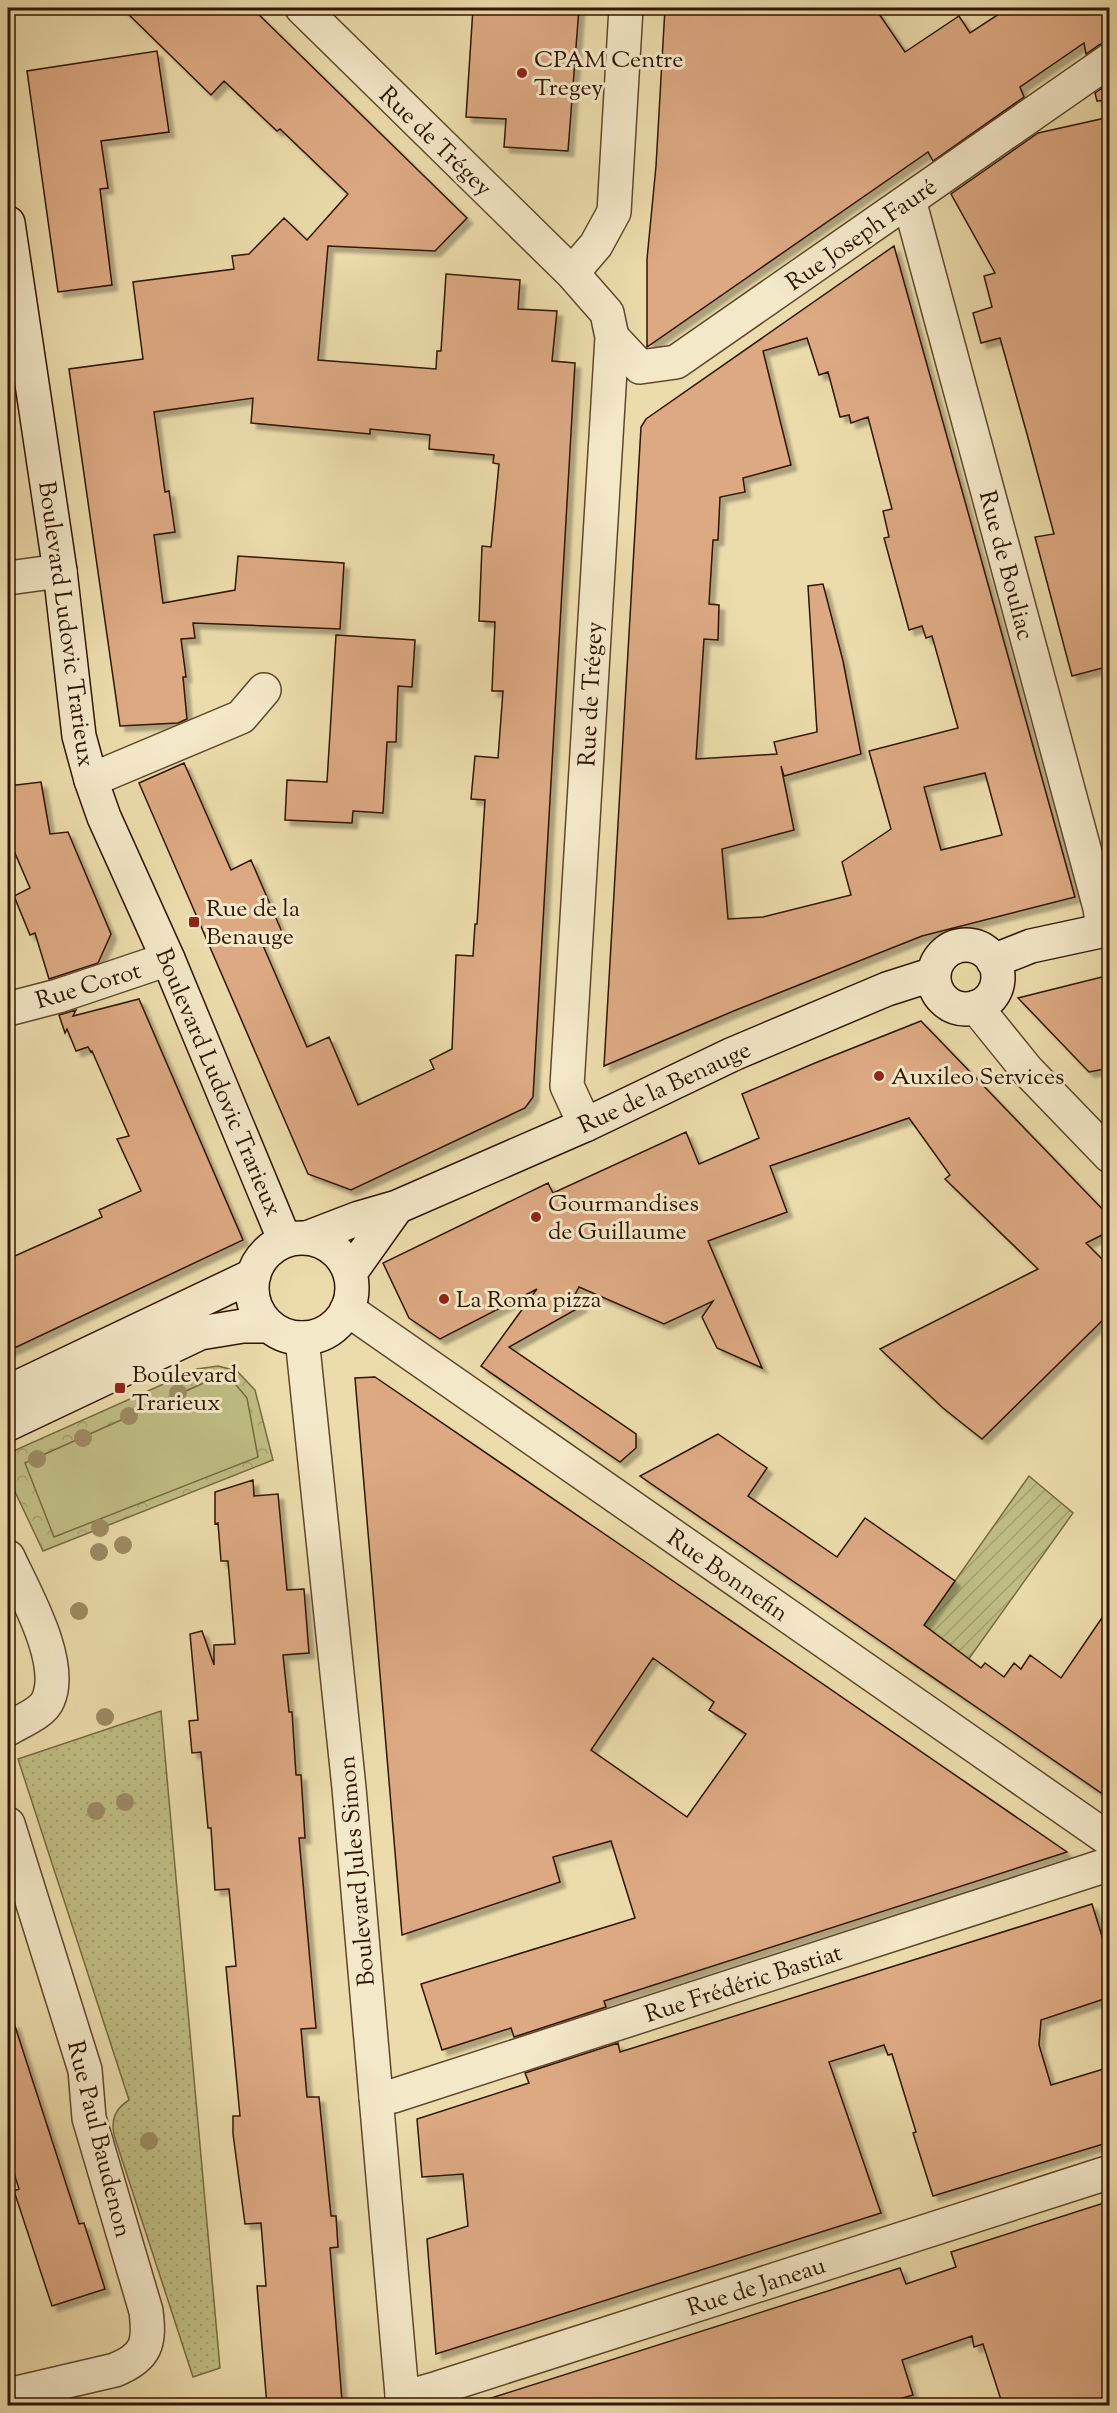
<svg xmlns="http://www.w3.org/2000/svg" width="1117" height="2413" font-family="'Sorts Mill Goudy',serif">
<defs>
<pattern id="grass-dots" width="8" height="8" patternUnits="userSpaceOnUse" patternTransform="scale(1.5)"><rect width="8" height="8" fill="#bfbe84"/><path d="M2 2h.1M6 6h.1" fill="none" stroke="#a5a270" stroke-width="1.8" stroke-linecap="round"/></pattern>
<pattern id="forest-crowns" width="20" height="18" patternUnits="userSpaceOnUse" patternTransform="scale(1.5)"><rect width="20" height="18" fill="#bfbe84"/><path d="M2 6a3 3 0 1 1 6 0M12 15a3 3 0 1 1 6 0" fill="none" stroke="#a5a270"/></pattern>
<pattern id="garden-furrows" width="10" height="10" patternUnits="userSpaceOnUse" patternTransform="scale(1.5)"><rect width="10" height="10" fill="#bfbe84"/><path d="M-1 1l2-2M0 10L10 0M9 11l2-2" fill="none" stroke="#a5a270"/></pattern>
<filter id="shadow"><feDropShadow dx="5.5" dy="5.5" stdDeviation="1.5" flood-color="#0004"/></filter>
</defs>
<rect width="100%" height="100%" fill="#ecdcab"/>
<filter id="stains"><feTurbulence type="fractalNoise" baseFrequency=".00333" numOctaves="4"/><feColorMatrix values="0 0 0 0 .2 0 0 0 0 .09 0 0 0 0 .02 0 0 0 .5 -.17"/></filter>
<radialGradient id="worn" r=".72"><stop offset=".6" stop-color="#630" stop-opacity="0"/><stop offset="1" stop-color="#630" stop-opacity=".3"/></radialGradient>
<path fill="url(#grass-dots)" stroke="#786a42" stroke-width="1.5" d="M161 1711 220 2368 193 2377 114 2135C111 2119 115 2109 129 2100L18 1759Z"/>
<path fill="url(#forest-crowns)" stroke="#786a42" stroke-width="1.5" d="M218 1366 237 1371 255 1390 273 1460 43 1551 8 1477V1456L11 1452 197 1369Z"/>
<path fill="url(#garden-furrows)" stroke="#786a42" stroke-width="1.5" d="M1029 1476 1073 1513 948 1688 902 1656Z"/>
<path fill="#bfbe84" stroke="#786a42" stroke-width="1.5" d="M226 1373 247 1398 258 1457 54 1537 25 1463Z"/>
<path fill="#dca982" stroke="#311500" stroke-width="1.5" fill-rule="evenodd" filter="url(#shadow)" d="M122 8H252L467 218 435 251 328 246 318 360 436 369 437 351H441L446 274 520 280 518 309 557 311 552 361 575 363 533 1097 525 1108 351 1190 308 1174 139 783 184 763 231 870 251 860 282 932 261 941 307 1047 329 1037 358 1105 434 1069 430 1060 452 1049 456 955 473 956 475 924H477L485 800 471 799 475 756 498 758 503 691H492L495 622 479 621 482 546 491 547 499 464 493 463 494 455 429 449 430 435 370 429V434L251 423 253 398 154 412 165 492 169 491 175 532 154 535 163 603 235 590 238 556 344 563 340 629 193 623 195 638 181 639 186 677H183L187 719 178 723 120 726 69 369 143 359 133 282 234 269 232 256 249 254 284 218 307 240 348 194 280 129 277 131 224 81 211 95Z
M473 8H579L568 151 504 147 506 119 466 117Z
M665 8H875L905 52 959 16 970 33 1008 8H1110V41L1099 45 1086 54 1084 43 1020 87 1024 97 933 161 928 152 647 347V259L656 166Z
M157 51 169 132 101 141 108 188 100 189 112 285 58 292 27 71Z
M1110 83V100L1097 101 1095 93Z
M1110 117V666L1072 676 1035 537 1054 534 1027 434 1000 338 981 343 973 313 992 307 984 276 995 273 951 194 1038 133Z
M894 246 1075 897 922 936 736 1010 604 1066 641 427 646 419ZM807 338 819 375 828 372 840 417 849 415 851 423 868 417 892 509 883 511 889 537 884 538 909 630 922 626 926 638 932 636 958 728 869 751 891 829 842 862 851 895 763 917 728 919 722 849 794 830 781 766 784 776 861 754 843 661 823 584 808 586 817 732 774 742 777 754 696 759 704 639 718 640 719 605 709 604 713 540H718L720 497 745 492 743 478 791 465 763 351ZM985 773 1002 835 941 850 924 787Z
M336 635 415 640 412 687 398 686 396 742H387L383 813 353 811 352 823 285 820 287 780 327 782Z
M41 782 50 834 68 832 111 934 98 963 49 979 35 933 30 935 14 896 30 888 8 837V786Z
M1110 975V1068L1089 1072 1018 998Z
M139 999 243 1240 8 1351V1259L102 1217 99 1210 141 1191 117 1139 129 1136 92 1051 91 1052 88 1047 76 1051 67 1029 65 1033 59 1015 76 1010 73 1016Z
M921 1021 1110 1217V1231L1086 1243 1110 1267V1313L982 1439 943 1408 880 1349 1038 1269 945 1179 950 1175 909 1118 770 1166 787 1212 708 1241 762 1368 717 1348 702 1317 713 1301 664 1324 579 1287 572 1300 582 1306 509 1347 636 1434V1448L620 1462 481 1366 537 1289 440 1339 409 1318 383 1263 548 1183 553 1193 686 1132 699 1164 759 1138 742 1094 815 1063Z
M375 1377 644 1561 1067 1852 604 2001 606 2007 514 2037 511 2028 442 2050 421 1984 635 1918 611 1841 553 1857 560 1882 402 1935 355 1378ZM653 1658 714 1702 709 1710 746 1734 687 1817 591 1750Z
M718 1434 767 1468 748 1496 837 1557 865 1518 955 1581 924 1625 981 1668 985 1663 1004 1677 1014 1663 1021 1669 1030 1655 1061 1678 1110 1606V1799L640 1476Z
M253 1480 254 1496 278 1494 287 1590 304 1589 309 1653 283 1655 289 1712H292L296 1775H301L305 1838H299L316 2028 301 2029 307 2097H319L331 2216H336L338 2247 330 2248 342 2401 294 2406H267L257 2286H266L261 2223 245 2224 233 2134V2116H240L226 1967 236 1966 229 1889 215 1890 211 1828H208L201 1752 192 1753 189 1721 198 1720 190 1634 202 1631 214 1665V1645L235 1644 228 1561H221L218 1523 215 1524V1492Z
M1092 1904 1110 1962V1997L1041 2020 1039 2045 1051 2085 1110 2067V2142L933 2196 913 2133 916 2132 892 2054 888 2055 884 2045 829 2062 881 2213 436 2354 427 2239 468 2226 463 2174 422 2177 417 2119 529 2083 525 2073 618 2043 620 2052Z
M14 2023 79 2224 84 2223 105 2289 52 2306 14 2191 19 2189 8 2154V2024Z
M1110 2201V2406H1003L983 2344 974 2347 972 2336 902 2360 913 2395 875 2406H489L488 2399 900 2268 906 2284 956 2267 951 2252Z"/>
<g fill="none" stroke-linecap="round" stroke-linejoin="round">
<g stroke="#60472b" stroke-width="36">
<path id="minor" d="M302 8 572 273 607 313 612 337 567 1086 585 1125
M909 200 1100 908 1103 930
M572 273 596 245 614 212 626 8
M612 337 640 367 676 362 1110 60
M8 578 60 571
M91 780 241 717 264 690
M976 1007 1027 1070 1110 1156
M8 1009 58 996 168 959
M347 1309 1110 1840
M8 1557C24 1592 65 1662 48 1700 43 1713 19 1722 8 1729
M8 1824 85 2070 89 2118 146 2311C150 2343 147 2357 115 2370L8 2395
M376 2097 393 2096 1110 1864
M402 2395 417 2394 438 2388 1110 2172"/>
</g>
<g stroke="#60472b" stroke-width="36">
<path id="tertiary" d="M302 1338 349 1788 403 2406"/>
</g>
<g stroke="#311500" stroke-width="36">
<path id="secondary" d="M8 223 60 571 79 736 91 780 104 817 168 959 285 1241
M934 977a32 32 0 1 1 64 0a32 32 0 1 1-64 0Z
M993 961 1031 946 1110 929
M307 1238 359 1218 397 1207 585 1125 733 1054 887 989 934 974
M252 1288a50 50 0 1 1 100 0a50 50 0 1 1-100 0Z
M350 1273 397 1207
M8 1392 254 1275
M8 1424 200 1333 243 1326H268"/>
</g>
<use href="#minor" stroke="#f3e8c8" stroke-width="33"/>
<use href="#tertiary" stroke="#f3e8c8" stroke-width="33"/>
<use href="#secondary" stroke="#f3e8c8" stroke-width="33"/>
</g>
<g fill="#9d8b63">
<circle cx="178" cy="1393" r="9"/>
<circle cx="129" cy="1416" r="9"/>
<circle cx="83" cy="1438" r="9"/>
<circle cx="37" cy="1459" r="9"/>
<circle cx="100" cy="1528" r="9"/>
<circle cx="123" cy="1545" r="9"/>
<circle cx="99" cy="1552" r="9"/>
<circle cx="79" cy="1611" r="9"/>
<circle cx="105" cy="1717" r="9"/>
<circle cx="125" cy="1802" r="9"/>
<circle cx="96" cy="1811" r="9"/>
<circle cx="149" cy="2141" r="9"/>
</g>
<g fill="#8f2418" stroke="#f3e8c8" stroke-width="2">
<circle cx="522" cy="73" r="6"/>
<rect x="188" y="916" width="12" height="12" rx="3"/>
<circle cx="879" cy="1076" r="6"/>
<circle cx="536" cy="1217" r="6"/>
<circle cx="444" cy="1299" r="6"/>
<rect x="114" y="1382" width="12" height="12" rx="3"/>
</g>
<g text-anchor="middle" stroke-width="6" stroke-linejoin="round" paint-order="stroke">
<g font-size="24" fill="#311500" stroke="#f3e8c8" text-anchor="start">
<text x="534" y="67">CPAM Centre<tspan x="534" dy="28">Tregey</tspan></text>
<text x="206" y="916">Rue de la<tspan x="206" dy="28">Benauge</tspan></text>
<text x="891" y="1084">Auxileo Services</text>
<text x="548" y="1211">Gourmandises<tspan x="548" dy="28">de Guillaume</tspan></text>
<text x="456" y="1307">La Roma pizza</text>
<text x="132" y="1382">Boulevard<tspan x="132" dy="28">Trarieux</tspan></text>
</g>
<g font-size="24" fill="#311500" stroke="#f3e8c8">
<text transform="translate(436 141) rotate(44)" y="8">Rue de Trégey</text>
<text transform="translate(861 234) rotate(-35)" y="8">Rue Joseph Fauré</text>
<text transform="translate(1007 565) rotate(75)" y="8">Rue de Bouliac</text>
<text transform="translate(67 624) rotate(82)" y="8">Boulevard Ludovic Trarieux</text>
<text transform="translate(590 694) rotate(-87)" y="8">Rue de Trégey</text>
<text transform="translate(88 985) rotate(-17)" y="8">Rue Corot</text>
<text transform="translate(219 1082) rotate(67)" y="8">Boulevard Ludovic Trarieux</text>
<text transform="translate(664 1087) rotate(-25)" y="8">Rue de la Benauge</text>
<text transform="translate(728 1575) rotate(35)" y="8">Rue Bonnefin</text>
<text transform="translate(356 1871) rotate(-95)" y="8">Boulevard Jules Simon</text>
<text transform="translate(743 1983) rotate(-18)" y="8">Rue Frédéric Bastiat</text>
<text transform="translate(100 2139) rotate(76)" y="8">Rue Paul Baudenon</text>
<text transform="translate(756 2286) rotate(-18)" y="8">Rue de Janeau</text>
</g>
</g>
<rect width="1117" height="2413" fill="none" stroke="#ecdcab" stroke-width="30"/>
<rect x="9" y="9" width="1099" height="2395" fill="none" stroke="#311500" stroke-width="3"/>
<rect x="15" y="15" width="1087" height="2383" fill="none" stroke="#311500" stroke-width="1.5"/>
<rect width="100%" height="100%" filter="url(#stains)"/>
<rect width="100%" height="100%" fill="url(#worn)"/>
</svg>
